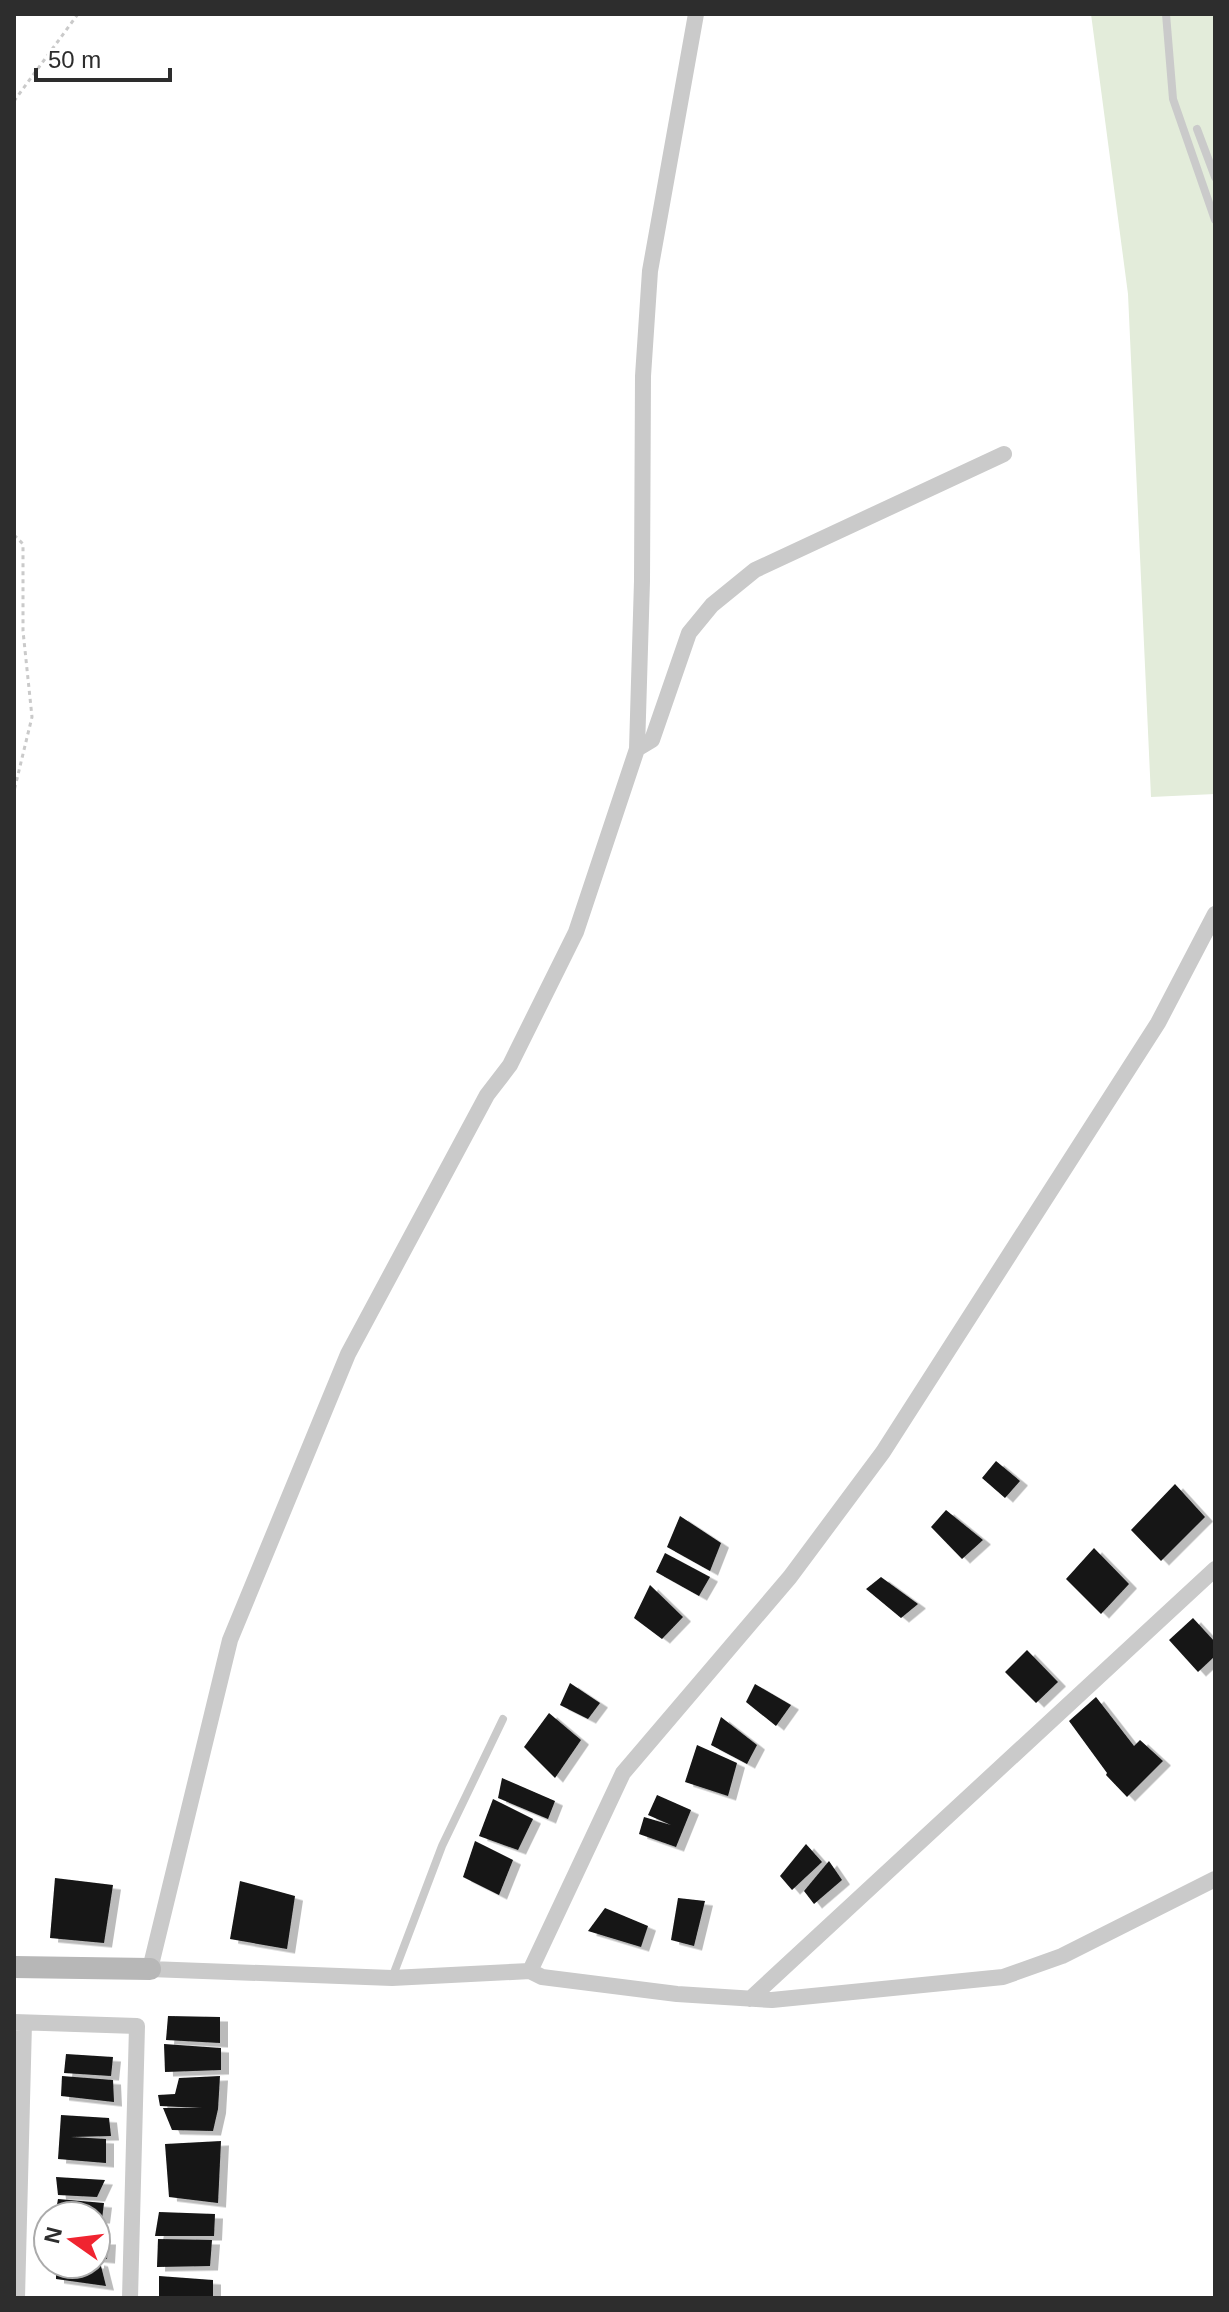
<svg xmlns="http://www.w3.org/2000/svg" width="1229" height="2312" font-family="Arial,sans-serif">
<defs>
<filter id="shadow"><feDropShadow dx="8" dy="4.5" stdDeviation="0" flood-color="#0004"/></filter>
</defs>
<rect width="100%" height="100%" fill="#fff"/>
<path fill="#e3ecda" d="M1091 14H1215V794L1151 797 1128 294Z"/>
<path fill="#141414" filter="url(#shadow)" d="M996 1461 1020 1481 1005 1498 982 1478Z
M1175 1484 1205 1517 1161 1561 1131 1530Z
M946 1510 983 1540 962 1559 931 1527Z
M680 1516 721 1543 710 1571 667 1547Z
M1094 1548 1129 1584 1101 1614 1066 1579Z
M665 1553 710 1577 699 1596 656 1572Z
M881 1577 918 1604 901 1618 866 1589Z
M650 1585 683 1617 662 1639 634 1618Z
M1193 1618 1215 1642V1656L1198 1672 1169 1640Z
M1027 1650 1058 1682 1036 1703 1005 1672Z
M570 1683 600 1703 588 1719 560 1705Z
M755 1684 791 1705 776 1726 746 1702Z
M1096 1697 1134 1746 1140 1740 1163 1761 1127 1797 1106 1775 1107 1773 1069 1721Z
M549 1713 581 1740 555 1778 524 1747Z
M721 1717 757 1745 747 1764 711 1745Z
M697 1745 737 1763 728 1796 685 1782Z
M502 1778 555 1801 548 1819 498 1798Z
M657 1795 691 1810 676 1847 639 1834 644 1817 671 1825 648 1815Z
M493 1799 533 1819 518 1850 479 1836Z
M475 1841 513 1860 499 1895 463 1877Z
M806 1844 822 1862 792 1890 780 1876Z
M829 1861 842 1880 814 1904 804 1891Z
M55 1878 113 1885 104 1943 50 1938Z
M240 1881 295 1896 287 1949 230 1939Z
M678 1898 705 1901 694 1946 671 1940Z
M605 1908 648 1926 641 1947 588 1931Z
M168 2016 220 2017V2043L166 2040Z
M164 2044 221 2048V2070L165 2072Z
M66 2054 113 2057 111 2076 64 2073Z
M62 2076 113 2080 114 2102 61 2096Z
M220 2076 218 2109 213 2131 172 2130 163 2108H202L160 2106 158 2095 175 2094 179 2078Z
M61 2115 109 2118 111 2136 71 2137 106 2139V2163L58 2159Z
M221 2141 218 2203 169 2197 165 2144Z
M56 2177 105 2180 97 2197 58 2195Z
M58 2199 104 2203 102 2219H96V2216H55Z
M159 2212 215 2214 214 2236H155Z
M158 2239 212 2240 210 2266 157 2267Z
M96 2240H108L107 2259 96 2258Z
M96 2261 100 2262 106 2286 56 2279V2264H96Z
M159 2276 213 2280V2298H159Z"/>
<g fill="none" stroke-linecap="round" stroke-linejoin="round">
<path stroke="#cacaca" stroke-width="3" stroke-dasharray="4 4" stroke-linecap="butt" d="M14 101 78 14
M14 535 23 544V631L32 717 14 791"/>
<path stroke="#cacaca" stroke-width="8" d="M1166 14 1173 99 1215 220
M1197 129 1215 177
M392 1978 442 1846 503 1719"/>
<path stroke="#cacaca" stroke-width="16" d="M696 14 650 271 643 376 642 581 637 749 576 932 510 1065 487 1095 348 1354 230 1640 150 1969 392 1978 530 1971 542 1977 677 1994 772 2000 1003 1977 1062 1956 1215 1879
M637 749 652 740 689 633 712 605 755 570 1004 454
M530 1971 623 1773 790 1577 883 1452 1158 1023 1215 914
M750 1999 1215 1569
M14 2022 137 2026 130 2298
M17 2298 24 2023"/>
<path stroke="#b7b7b7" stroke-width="22" d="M14 1967 150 1969"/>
</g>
<rect width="1229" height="2312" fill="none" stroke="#2d2d2d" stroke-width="32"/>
<g transform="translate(72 2240) rotate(284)"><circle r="38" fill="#ffffff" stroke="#ababab" stroke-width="2"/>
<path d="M0-6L14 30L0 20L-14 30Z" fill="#f02430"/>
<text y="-12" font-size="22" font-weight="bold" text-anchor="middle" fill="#2d2d2d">N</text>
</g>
<path d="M36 68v12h134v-12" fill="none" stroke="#2d2d2d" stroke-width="4"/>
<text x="48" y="68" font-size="24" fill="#2d2d2d" stroke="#ffffff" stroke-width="6" paint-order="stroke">50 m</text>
</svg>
